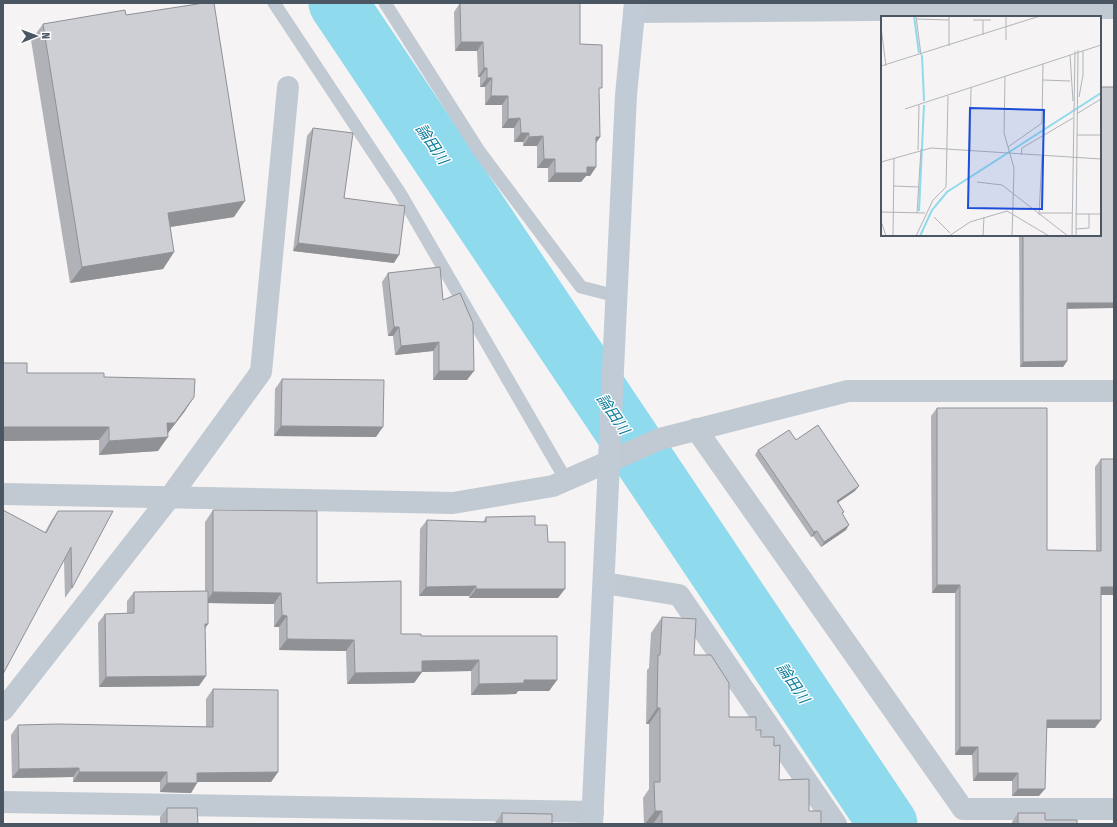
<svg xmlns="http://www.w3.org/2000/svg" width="1117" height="827" font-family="'Fira Sans Condensed','Noto Sans JP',sans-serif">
<rect width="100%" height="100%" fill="#f5f3f3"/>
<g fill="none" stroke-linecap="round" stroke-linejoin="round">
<path stroke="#90daee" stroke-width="59" d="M338 3 888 824"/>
<path stroke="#c1cad2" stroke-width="13" d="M274 3 400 193 566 480
M385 3 479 151 581 287 616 296"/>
<path stroke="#c1cad2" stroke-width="22" d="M634 12 1114 8
M696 429 963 809H1114
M3 494 453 503 553 486 660 439 848 391H1114
M604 583 679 595 836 824
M3 710 170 497 261 372 288 87
M3 802 593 812"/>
<path stroke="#c1cbd6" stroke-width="22" d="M614 348 626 95 635 3
M592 824 608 484"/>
<path stroke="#c1cbd6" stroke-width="22" d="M608 484 614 348"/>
</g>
<path fill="#b0b2b7" d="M460 3 599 92 600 137 596 143V167L590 176H586L581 182H548V168H537V146H523V142H514V128H502V105H485V87H480V77H478L477 51H455L454 12Z
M126 15 234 217 170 227 174 252 163 269 70 283 31 40 43 24Z
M313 128 344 198 394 263 293 251 307 136Z
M1019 235H1100L1067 309V361L1063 367H1020Z
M388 273 443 300 467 380H433V351L395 355 393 336H388L382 282Z
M3 363 27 373 104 377 185 411 168 433 158 451 99 455V440L3 441Z
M282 379 376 437 274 436 275 389Z
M937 408 1047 550 1096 551 1095 467 1101 459H1114V595H1101L1095 728H1047L1039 796H1012V781H973L972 755H955V593H932L931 416Z
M758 450 855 491 838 502 842 514 846 530 821 547 813 536 811 537 755 455Z
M213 510 317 583 401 634 421 636 557 680 549 691H518L516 694 471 695V671L422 672 414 683 347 684 346 651 279 650V627H274V604L208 603 199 686 99 687 98 623 105 614 127 613V601L134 592 205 591V522Z
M58 511H113L72 588 65 598 64 560 45 532 51 521Z
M486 517 535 525 548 542 558 598H469V596H419L420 529 427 520 483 522Z
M662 617 694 655 729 717 756 730 761 737 774 746 779 780 821 824H644L643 798 649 789V724H646L647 670 649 668 651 633Z
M213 689 278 772 271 782H197V783L191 793 160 792V782H73V777L12 778 11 735 18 725 206 727V699Z
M167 808 198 824H160V817Z
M502 813 552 824H495V823Z
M1018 813 1045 820 1077 824H1012V822Z"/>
<path fill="#909195" d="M461 42H483L477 51H455Z
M484 68H487L480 77H478Z
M487 78H492L485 87H480Z
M491 96H508L502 105H485Z
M520 118 514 128H502L508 119Z
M521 133H529L523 142H514Z
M543 136 537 146H523L529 137Z
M596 137H600L594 146Z
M544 159H555L548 168H537Z
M587 167H596L590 176H586L581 182H548L555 173Z
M245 201 234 217 157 229 168 213Z
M298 243 399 255 394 263 293 251Z
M174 252 163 269 70 283 82 267Z
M1067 303H1114V308L1063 309Z
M394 327H399L393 336H388Z
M439 342 433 351 395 355 401 346Z
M1067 361 1063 367H1020L1023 362Z
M439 371H474L467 380H433Z
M194 397 185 411 165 437 167 423Z
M281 426 383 427 376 437 274 436Z
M3 427H109L99 440 3 441Z
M168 437 158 451 99 455 109 441Z
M859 486 855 491 833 506 837 501Z
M849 525 846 530 821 547 824 542Z
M817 531 813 536 811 537 814 532Z
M937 585H960L955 593H932Z
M476 586 469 596H419L426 587Z
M1101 587H1114V595H1095Z
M476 589H565L558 598H469Z
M213 592 281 593 274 604 205 603Z
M282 615 287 616 279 627H274Z
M205 624H208L202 633Z
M287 639 354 640 346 651 279 650Z
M479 660 471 671 422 672 414 683 347 684 355 673 422 661Z
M206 676 199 686 99 687 106 677Z
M524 680H557L549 691H518L516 694 471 695 479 684Z
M657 708H660L649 724H646Z
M1047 720H1101L1095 728H1041Z
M960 747H978L972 755H955Z
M79 768 73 777 12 778 19 769Z
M79 772H167L160 782H73Z
M278 772 271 782H191L197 773Z
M978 773H1018L1012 781H973Z
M167 783H197L191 793 160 792Z
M1018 789H1045L1039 796H1012Z
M655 811H662L653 824H645Z"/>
<path fill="#cdcfd5" stroke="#909195" d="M204 3H214L245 201 168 213 174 252 82 267 43 24 125 10 126 15Z
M460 3H580V44L602 45V88H599L600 137H596V167H587V173H555V159H544L543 136 529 137V133H521L520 118 508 119V96H491L492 78H487V68H484L483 42H461Z
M1100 87H1114V303H1067V361L1023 362V235H1100Z
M313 128 353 133 344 198 405 206 399 255 298 243Z
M440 267 443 300 460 293 473 323 474 371H439V342L401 346 399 327H394L388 273Z
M3 363H27V373H104V377L195 379 194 397 175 423H167L168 437 109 441V427H3Z
M282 379 384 380 383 427 281 426Z
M937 408H1047V550L1101 551V459H1114V587H1101V720H1047L1045 789H1018V773H978V747H960V585H937Z
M818 425 859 486 837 501 844 512 842 513 849 525 824 542 817 531 814 532 758 450 789 430 796 440Z
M3 510 46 533 58 511H113L72 588 71 547 3 674Z
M213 510 317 511V583L401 581V634H421V636H557V680H524V683L479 684V660L422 661V672L355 673 354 640 287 639V616L282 615 281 593 213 592Z
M535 516V525H547L548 542H565V589H476V586L426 587 427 520 486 522V517Z
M208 591V624H205L206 676 106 677 105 614 134 613V592Z
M662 617 696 619 694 655H711L729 683V717H756V730H761V737H774V746L780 745 779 780 809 779V811H821V824H662V811H655L654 782H660V708H657L658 655H660Z
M213 689 278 690V772L197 773V783H167V772H79V768L19 769 18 725 58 724 213 727Z
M167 808H197L198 824H167Z
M502 813 552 814V824H502Z
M1018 813H1045V820H1077V824H1018Z"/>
<g text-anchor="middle" stroke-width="3" stroke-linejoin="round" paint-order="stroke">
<g font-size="15" font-style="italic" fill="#0c7c9b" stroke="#fff">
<text transform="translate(432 144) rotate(56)" y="5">論田川</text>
<text transform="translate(613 414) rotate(56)" y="5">論田川</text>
<text transform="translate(793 683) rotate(56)" y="5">論田川</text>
</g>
</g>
<g transform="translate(881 16)">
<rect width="220" height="220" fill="#f5f3f3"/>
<path fill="none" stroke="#90daee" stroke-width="2" d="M33 0 38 37M41 39 43 85M38 195 43 89M39 220 51 194 66 176 220 77"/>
<path fill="none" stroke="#b1b4b9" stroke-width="1" d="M35 0 40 39M36 3 68 4M92 4H110M0 11 5 50M102 19V4M125 24V0M68 30V0M189 39 192 85M0 50 159 0M124 61 123 117 133 152 131 220M162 64 189 65M198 81 202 59V35M24 93 220 29M197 97 220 83M196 119H220M127 131 161 107 162 48M37 134 38 89M89 136 90 72M140 139 141 132 192 102M0 146 50 132 220 143M96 166 121 169 187 220M12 170 38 171M0 196 44 197M36 197 40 133M159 197H191M194 198H220M158 199 161 140M53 201 69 217M0 205 5 220M195 213 208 212V198M12 220 13 142M35 220 52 184 65 171 67 80M68 220 89 206 126 195 168 220M102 220 103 201M191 220 194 35M195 220 197 34"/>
<path fill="#1d4ed8" fill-opacity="0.15" stroke="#1d4ed8" stroke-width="2" d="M89 92 163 94 161 193 87 192Z"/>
<rect width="220" height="220" fill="none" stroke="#4a5661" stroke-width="2"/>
</g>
<rect width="1117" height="827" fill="none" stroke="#4a5661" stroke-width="8"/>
<g transform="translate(36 36) rotate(89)" stroke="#ffffff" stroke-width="3" paint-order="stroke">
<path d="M0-3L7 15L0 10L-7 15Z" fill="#4a5661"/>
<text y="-6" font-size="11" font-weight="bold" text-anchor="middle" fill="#4a5661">N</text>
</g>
</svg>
